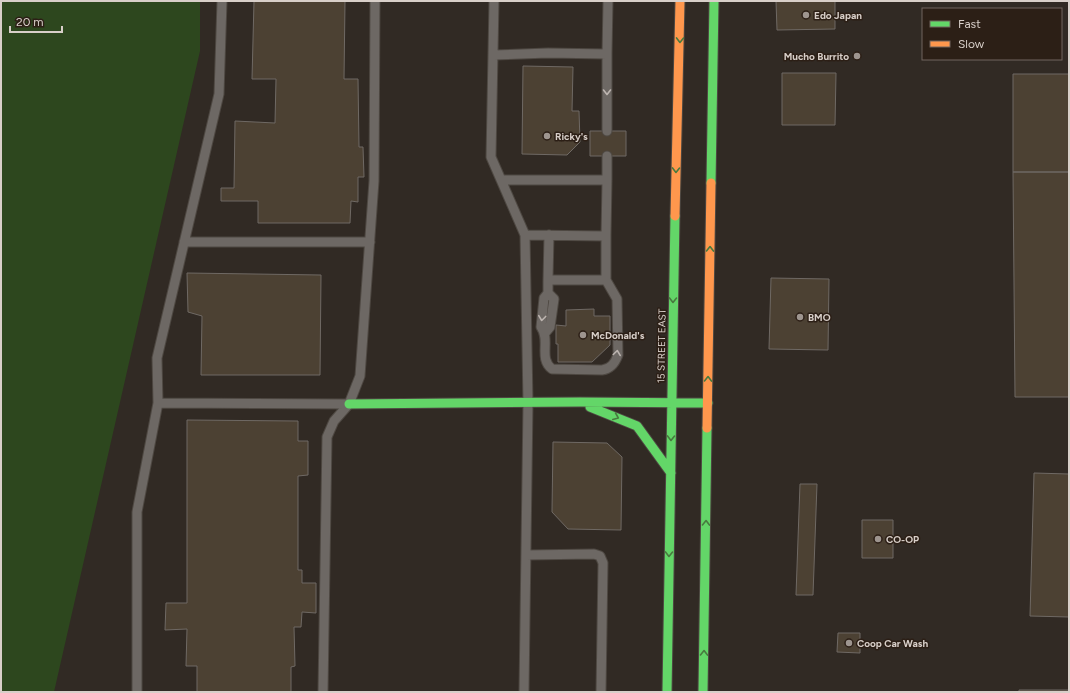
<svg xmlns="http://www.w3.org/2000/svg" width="1070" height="693" font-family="Figtree,sans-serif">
<rect width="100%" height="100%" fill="#312a24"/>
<path fill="#2d471e" d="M1 1H200V51L54 692H1Z"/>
<path fill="#4c4133" stroke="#6f6964" d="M254 1H345L344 79H358L359 147H363L364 177H358V202L351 201 350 223H258V201H221V188H234L235 121 275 123 276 79H252Z
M776 1H835V29L777 30Z
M523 66 573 67 572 111H579L580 142 567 155 522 154Z
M782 73H836L835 125H782Z
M1013 74H1069V172H1013Z
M590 131H626V156H590Z
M1013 172H1069V397H1015Z
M187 273 321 275 320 375H201L202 316 188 312Z
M771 278 829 279 828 350 769 349Z
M594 309V316H610V345L592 362H558V344H556V325L566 326V310Z
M187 420 298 421V441H308V475L298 476V570H302V583H316V613L302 612 301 627H294L295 666 291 667V692H197V666H186L187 629 165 630 166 603H187Z
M553 442 607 443 622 457 621 530 568 529 552 512Z
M1034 473 1069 474V617L1030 616Z
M800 484H817L813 595H796Z
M862 520H893V558H862Z
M838 633H860V653L837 652Z
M1019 690H1069V692H1019Z"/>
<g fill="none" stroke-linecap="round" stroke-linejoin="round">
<g stroke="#4e4842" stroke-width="11">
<path id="lane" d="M494 1 491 157 525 235 528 403 524 692
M494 55 548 53 607 54 608 1
M607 131V54
M607 156V180
M501 180H607L606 236 525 235
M549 235 548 280H606V236
M184 242H370
M548 280V293L544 298 541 327C551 341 538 358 552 369L602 370C611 369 615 363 618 355L617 299 606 280
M545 333 550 327 554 299 548 293
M158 403 157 358 219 94 222 1
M526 555 594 554 600 556 603 563 601 692
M137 692V512L158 403 349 404
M323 692 327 437 334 421 349 404 360 376 374 181 375 1"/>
</g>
<g stroke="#4e4842" stroke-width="11">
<path id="fast" d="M711 183 714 1
M349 404 580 402 708 403
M590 407 637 426 671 473
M667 692 675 216
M703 692 707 428"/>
</g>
<g stroke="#4e4842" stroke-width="11">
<path id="slow" d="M675 216 680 1
M707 428 711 183"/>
</g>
<use href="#lane" stroke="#6d6864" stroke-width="9"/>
<use href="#fast" stroke="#63d668" stroke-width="9"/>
<use href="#slow" stroke="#ff974d" stroke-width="9"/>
</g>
<defs><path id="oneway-chevron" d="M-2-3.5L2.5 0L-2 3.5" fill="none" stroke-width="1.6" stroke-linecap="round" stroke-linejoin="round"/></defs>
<g stroke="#487a3f">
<use href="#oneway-chevron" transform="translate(680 40) rotate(91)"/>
<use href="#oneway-chevron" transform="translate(676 170) rotate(91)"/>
<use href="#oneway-chevron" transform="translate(710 249) rotate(-89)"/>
<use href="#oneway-chevron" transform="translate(673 300) rotate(91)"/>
<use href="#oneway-chevron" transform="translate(708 379) rotate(-89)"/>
<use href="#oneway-chevron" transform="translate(616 417) rotate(23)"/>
<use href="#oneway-chevron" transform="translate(671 438) rotate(91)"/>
<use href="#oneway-chevron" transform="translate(706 523) rotate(-89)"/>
<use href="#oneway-chevron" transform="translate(669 554) rotate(91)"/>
<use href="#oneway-chevron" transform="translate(704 653) rotate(-89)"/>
</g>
<g stroke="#bdb5b0">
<use href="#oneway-chevron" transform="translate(607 92) rotate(90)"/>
<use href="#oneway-chevron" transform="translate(542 318) rotate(97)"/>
<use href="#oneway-chevron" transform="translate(617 353) rotate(-82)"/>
</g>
<g fill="#9e958f" stroke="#2c1f16" stroke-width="1.5">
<circle cx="806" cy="15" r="4"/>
<circle cx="857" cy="56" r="4"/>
<circle cx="547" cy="136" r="4"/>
<circle cx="800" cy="317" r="4"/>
<circle cx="583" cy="335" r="4"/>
<circle cx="878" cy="539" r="4"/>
<circle cx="849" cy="643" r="4"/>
</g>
<g text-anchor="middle" stroke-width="3" stroke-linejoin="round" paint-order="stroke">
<g font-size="10" font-weight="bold" fill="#d8cfc9" stroke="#2c1f16" text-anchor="start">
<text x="814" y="19">Edo Japan</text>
<text x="849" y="60" text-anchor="end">Mucho Burrito</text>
<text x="555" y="140">Ricky's</text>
<text x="808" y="321">BMO</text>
<text x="591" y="339">McDonald's</text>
<text x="886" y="543">CO-OP</text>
<text x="857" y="647">Coop Car Wash</text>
</g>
<g font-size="10" fill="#d8cfc9" stroke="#2c1f16">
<text transform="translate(661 346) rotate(-89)" y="4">15 STREET EAST</text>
</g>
</g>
<rect width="1070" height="693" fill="none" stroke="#d8cfc9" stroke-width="4"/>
<rect x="922" y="8" width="140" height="52" fill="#2c1f16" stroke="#71655e"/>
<rect x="930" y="21" width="20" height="6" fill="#63d668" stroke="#71655e"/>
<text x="958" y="28" font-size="12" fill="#d8cfc9">Fast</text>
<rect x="930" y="41" width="20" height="6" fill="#ff974d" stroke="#71655e"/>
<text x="958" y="48" font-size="12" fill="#d8cfc9">Slow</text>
<path d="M10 26v6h52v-6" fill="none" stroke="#d8cfc9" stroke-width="2"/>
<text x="16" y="26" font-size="12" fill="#d8cfc9" stroke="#2c1f16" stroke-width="3" paint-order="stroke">20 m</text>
</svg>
